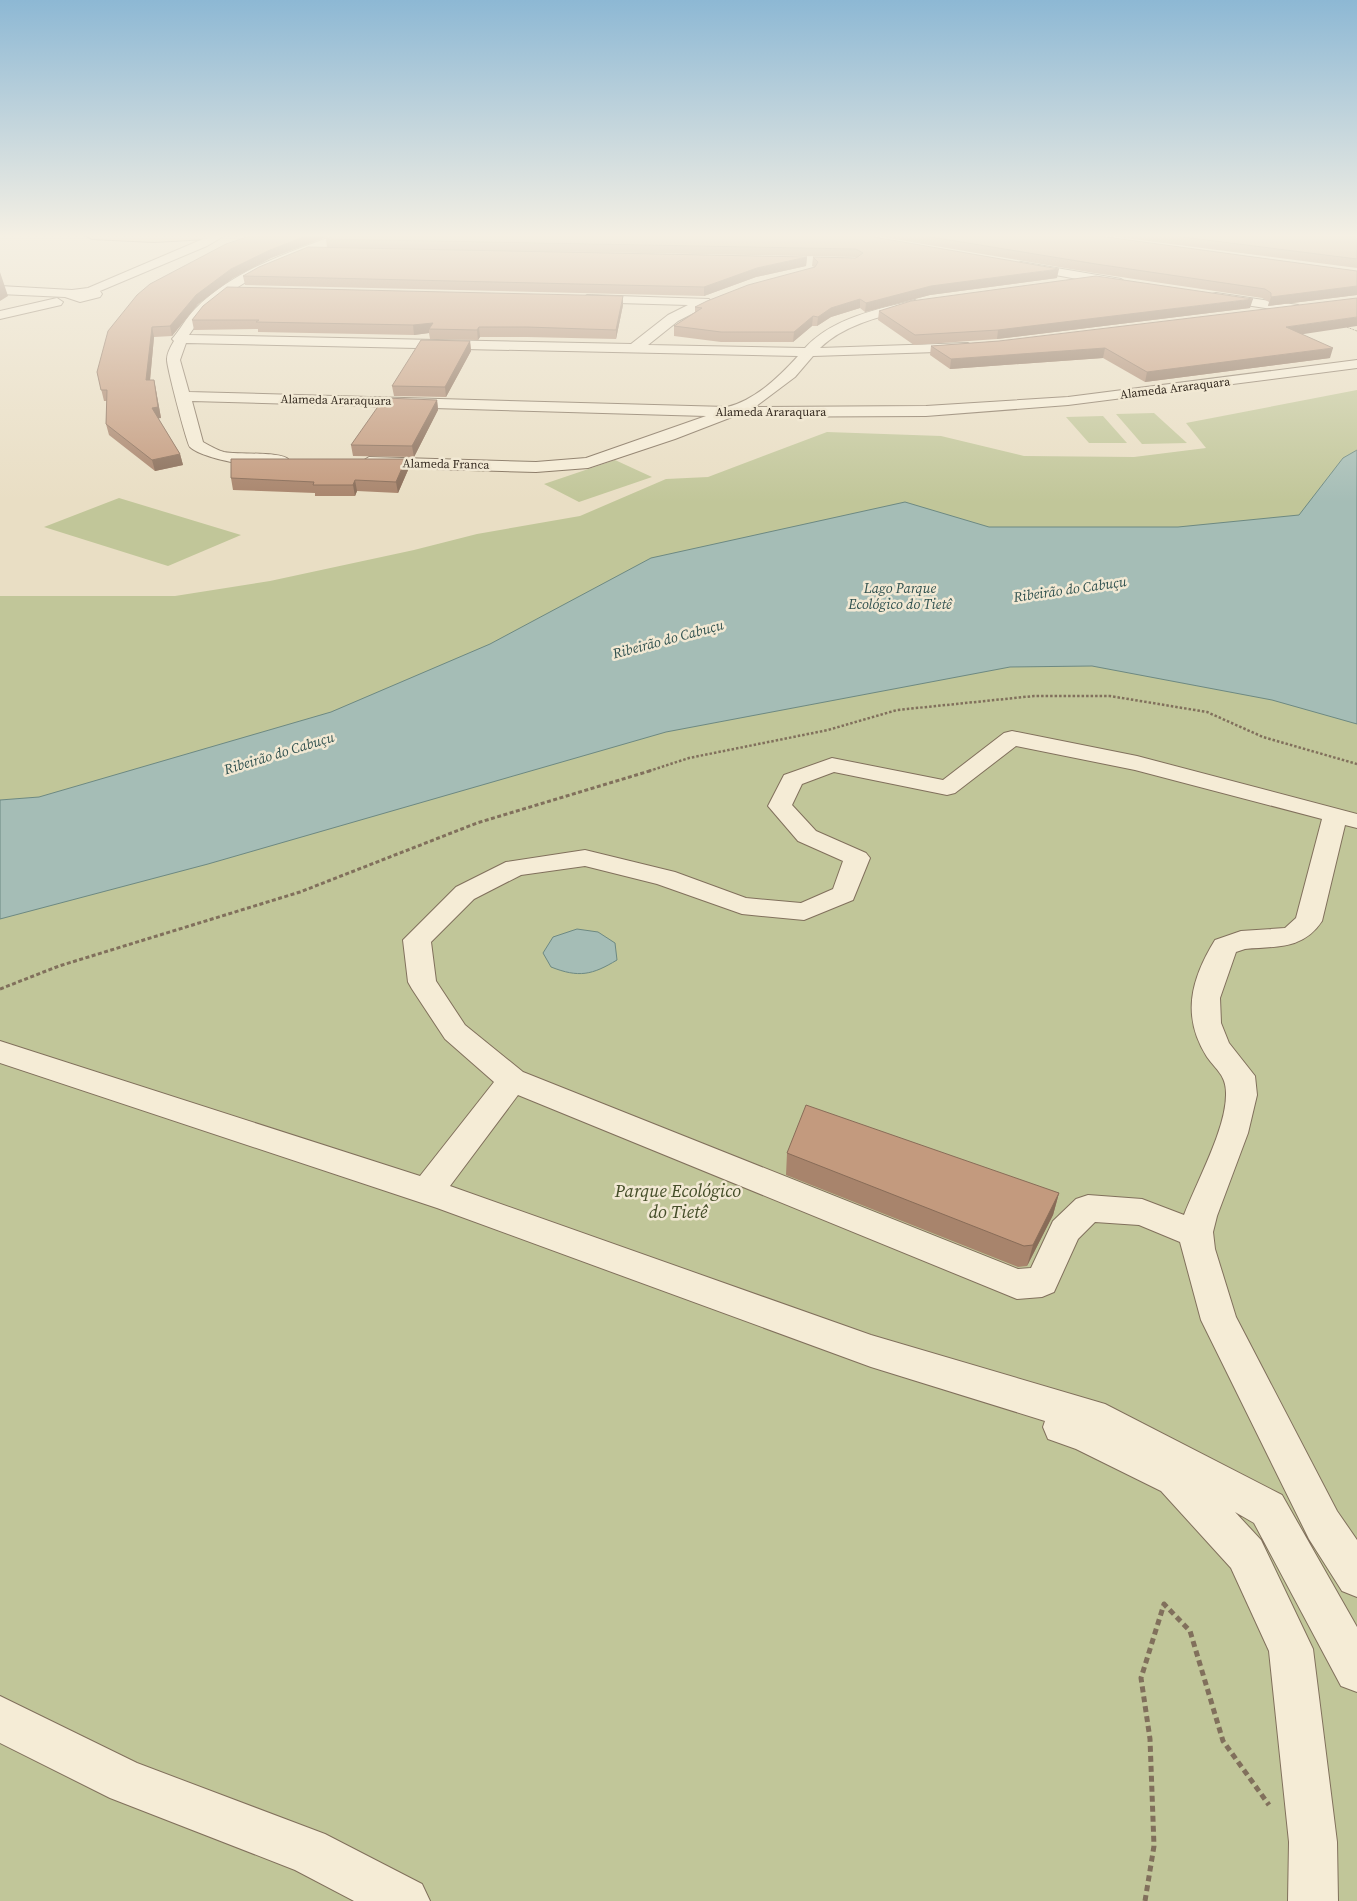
<svg xmlns="http://www.w3.org/2000/svg" width="1357" height="1901" font-family="'Source Serif 4',serif">
<rect width="100%" height="100%" fill="#e9dec4"/>
<path fill="#c1c699" d="M1357 390V1901H0V596H175L270 581 414 550 477 534 580 516 666 479 708 477 827 432 941 436 1024 456 1134 457 1206 448 1186 423Z
M1154 413 1187 443 1142 444 1116 414Z
M1103 416 1127 443H1089L1066 417Z
M615 460 652 477 579 502 544 484Z
M119 498 241 535 168 566 44 527Z"/>
<path fill="#a5bdb6" stroke="#6d8982" d="M1357 450V724L1272 700 1092 666 1010 667 666 732 208 864 0 919V800L39 797 331 712 490 644 651 558 905 502 989 527H1178L1299 515 1343 458Z
M577 929 598 932 615 943 617 960C592 975 579 978 551 967L543 953 553 937Z"/>
<g fill="none" stroke-linecap="round" stroke-linejoin="round">
<g stroke="#81705c" stroke-width="2">
<path id="minor" d="M210 236H224L207 246 100 291 102 294 100 297 80 302 65 297 0 294V286L72 290 88 288Z
M333 236H348C339 245 317 249 305 254 260 272 216 293 189 335L631 344 668 315 688 305 583 302 581 299 587 295 709 299 711 302 709 305 678 321 648 345 805 348C832 318 878 309 915 300L921 304 919 307C886 315 846 323 820 348L968 343 975 347 968 351 813 356 795 377 755 407 926 406 1068 397 1357 360V368L1068 405 926 416 732 417 675 439 588 468 536 472 369 467 361 462 369 457 536 462 586 458 706 416 192 401 203 442C210 446 217 450 224 452 238 455 283 451 289 460 279 474 203 460 190 447 187 444 166 364 167 359 167 353 171 346 174 341L172 339C180 330 186 318 195 309 233 271 284 254 333 236ZM186 343 798 356C779 377 755 400 727 407L189 392 180 360Z
M1021 262 1121 279 1127 283 1121 287 1017 268V264Z
M1216 293 1298 305 1304 309 1298 313 1212 300 1210 297 1212 294Z
M57 298 63 302 61 305 0 319V311Z
M1012 731 1137 756 1357 814V828L1345 825 1322 921C1303 950 1276 946 1245 949L1236 952 1220 998 1221 1023 1229 1043 1255 1076 1257 1095 1248 1133 1217 1216 1213 1232 1215 1249 1236 1317 1337 1511 1357 1540V1597L1342 1591 1309 1539 1201 1320 1180 1242 1139 1225 1095 1222 1078 1239 1054 1292 1042 1297 1017 1299 518 1095 450 1186 871 1335 1105 1404 1282 1495 1357 1627V1692L1341 1686 1254 1523 1235 1512 1261 1540 1313 1649 1337 1842 1338 1901H1288L1289 1842 1269 1651 1231 1568 1161 1491 1076 1449 1048 1439 1043 1427 1045 1421 871 1367 437 1208 0 1063V1041L420 1176 494 1082 445 1039 412 989 408 982 403 940 456 887 506 862 585 850 675 872 746 898 801 903 833 889 843 861 798 841 768 806 784 775 832 758 943 780 1004 733ZM1016 746 1135 770 1322 819 1296 918 1285 928 1241 931 1215 940C1191 979 1181 1016 1207 1057 1216 1070 1226 1075 1226 1093 1227 1127 1197 1181 1184 1215L1142 1199 1088 1195 1076 1199 1053 1221 1031 1268 1018 1269 523 1072 465 1025 436 981 431 942 474 899 521 875 585 866 657 884 742 914 804 920 853 900 870 858 866 853 816 831 792 805 802 784 834 772 947 795 955 793Z
M0 1696 137 1763 325 1834 422 1884 430 1901H354L295 1870 110 1798 0 1743Z"/>
</g>
<g stroke="#503f30" stroke-width="2">
<path id="major" d="M86 236H213L207 239 154 242 92 239Z"/>
</g>
<path stroke="#81705c" stroke-width="1" stroke-dasharray="2 1" stroke-linecap="butt" d="M1344 326 1357 331"/>
<path stroke="#81705c" stroke-width="2.5" stroke-dasharray="2.5 2" stroke-linecap="butt" d="M649 771 689 758 828 730 897 710 1034 696H1110L1207 712 1263 737 1357 764"/>
<path stroke="#81705c" stroke-width="3" stroke-dasharray="4 2.5" stroke-linecap="butt" d="M0 989 59 966 300 892 477 823 653 770"/>
<path stroke="#81705c" stroke-width="5" stroke-dasharray="6 4" stroke-linecap="butt" d="M1145 1901 1154 1846 1150 1739 1141 1678 1164 1604 1190 1631 1223 1741 1269 1805"/>
<use href="#minor" fill="#f5ecd6" fill-rule="evenodd"/>
<use href="#major" fill="#e8d1a0" fill-rule="evenodd"/>
</g>
<path fill="#a8846c" d="M250 236H329L271 258 233 278 198 304 172 336 154 337 150 380H154L156 390 161 418H158L180 454 183 465 155 471 109 435 106 424 107 401H104L97 372Z
M868 236 1057 278 930 295 865 312 860 308 831 317 817 326H812L793 342H721L674 336V326L695 312V307L814 267 812 266 813 257 856 258 855 257 435 249 807 257 806 266 756 277 704 296 245 285 243 276 327 247 326 239Z
M876 236H1098L1357 271V295L1268 306 1269 302 1262 298 1094 273Z
M1109 236H1357V268Z
M623 305 616 339 527 337H480L478 340 430 339 429 333 414 335 258 332V329L194 330 192 320Z
M1250 308 997 339 914 345 878 320 879 311Z
M1301 334 1330 358 1145 382 1103 358 950 369 930 355 931 346 999 341Z
M470 341 471 351 446 397 394 396 392 386Z
M437 400 438 410 414 457 353 456 351 445Z
M406 459 408 470 398 493 357 491 355 496H315V493L233 490 231 478Z
M787 1153 1059 1193 1053 1215 1027 1266 1018 1267 786 1175Z"/>
<path fill="#886c58" d="M306 236H329L271 258 233 278 198 304 172 336 170 326 196 295 231 269 270 250Z
M807 257 806 266 756 277 704 296V287L757 268Z
M1059 269 1057 278 930 295 865 312 866 303 931 286Z
M0 272 8 296 0 301Z
M1357 286V295L1268 306 1271 297Z
M623 296V305L616 339V330Z
M860 299V308L831 317 817 326 818 317 831 308Z
M1253 299 1250 308 997 339 998 330Z
M813 316 812 326 793 342 794 332Z
M1357 317V326L1284 337 1286 327Z
M433 323 429 329V333L414 335 413 325Z
M152 327 154 337 149 391 146 380Z
M479 327 480 337 478 340 477 330Z
M470 341 471 351 446 397 445 387Z
M1105 348 1103 358 950 369 951 359Z
M1333 348 1330 358 1145 382 1147 372Z
M154 380 161 418 155 419 152 408Z
M437 400 438 410 414 457 412 446Z
M180 454 183 465 155 471 152 460Z
M406 459 408 470 398 493 396 482Z
M355 480 357 491 355 496 353 485Z
M1059 1193 1053 1215 1027 1266 1033 1245Z"/>
<path fill="#c39a7e" stroke="#886c58" d="M250 236H306L270 250 231 269 196 295 170 326 152 327 146 380H154L158 407 152 408 180 454 152 460 106 424 107 390H101L97 372 108 331 137 295 150 284 226 244Z
M333 236H868L1059 269 931 286 866 303 860 299 831 308 818 317 813 316 794 332H721L674 326 702 308 695 307 707 301 748 285 815 267 818 262 813 257 856 258 863 253 856 249 326 239Z
M925 236H1099L1357 271V286L1271 297V293L1265 289 1096 264Z
M1175 236H1357V259Z
M308 247 807 257 757 268 704 287 243 276 259 267Z
M1096 276 1253 299 998 330 915 335 879 311 911 301Z
M227 287 623 296 616 330 527 327H479L477 330 429 329 433 323 413 325 256 322 259 320H192L203 306Z
M1357 298V317L1286 327 1333 348 1147 372 1105 348 951 359 931 346 999 341Z
M421 340 470 341 445 387 392 386Z
M384 398 437 400 412 446 351 445Z
M231 459H406L396 482 355 480 353 485H313L314 482 231 478Z
M806 1105 1059 1193 1033 1245 1024 1246 787 1153Z"/>
<linearGradient id="sky" x2="0" y2="1"><stop stop-color="#8db8d4"/><stop offset="0.47" stop-color="#f5f0e4"/><stop offset="1" stop-color="#f5f0e4" stop-opacity="0"/></linearGradient>
<rect width="1357" height="502" fill="url(#sky)"/>
<g text-anchor="middle" stroke-width="5" stroke-linejoin="round" paint-order="stroke">
<g font-size="12" fill="#33291f" stroke="#f1e8d3">
<text transform="translate(1175 388) rotate(-7)" y="4">Alameda Araraquara</text>
<text transform="translate(336 400) rotate(1)" y="4">Alameda Araraquara</text>
<text x="771" y="416">Alameda Araraquara</text>
<text transform="translate(446 464) rotate(1)" y="4">Alameda Franca</text>
</g>
<g font-size="14" font-style="italic" fill="#30514f" stroke="#f1e8d3">
<text x="900" y="593">Lago Parque<tspan x="900" dy="16">Ecológico do Tietê</tspan></text>
<text transform="translate(1070 589) rotate(-8)" y="5">Ribeirão do Cabuçu</text>
<text transform="translate(668 639) rotate(-15)" y="5">Ribeirão do Cabuçu</text>
<text transform="translate(279 753) rotate(-17)" y="5">Ribeirão do Cabuçu</text>
</g>
<g font-size="18" font-style="italic" fill="#444d28" stroke="#f1e8d3">
<text x="678" y="1197">Parque Ecológico<tspan x="678" dy="21">do Tietê</tspan></text>
</g>
</g>
</svg>
